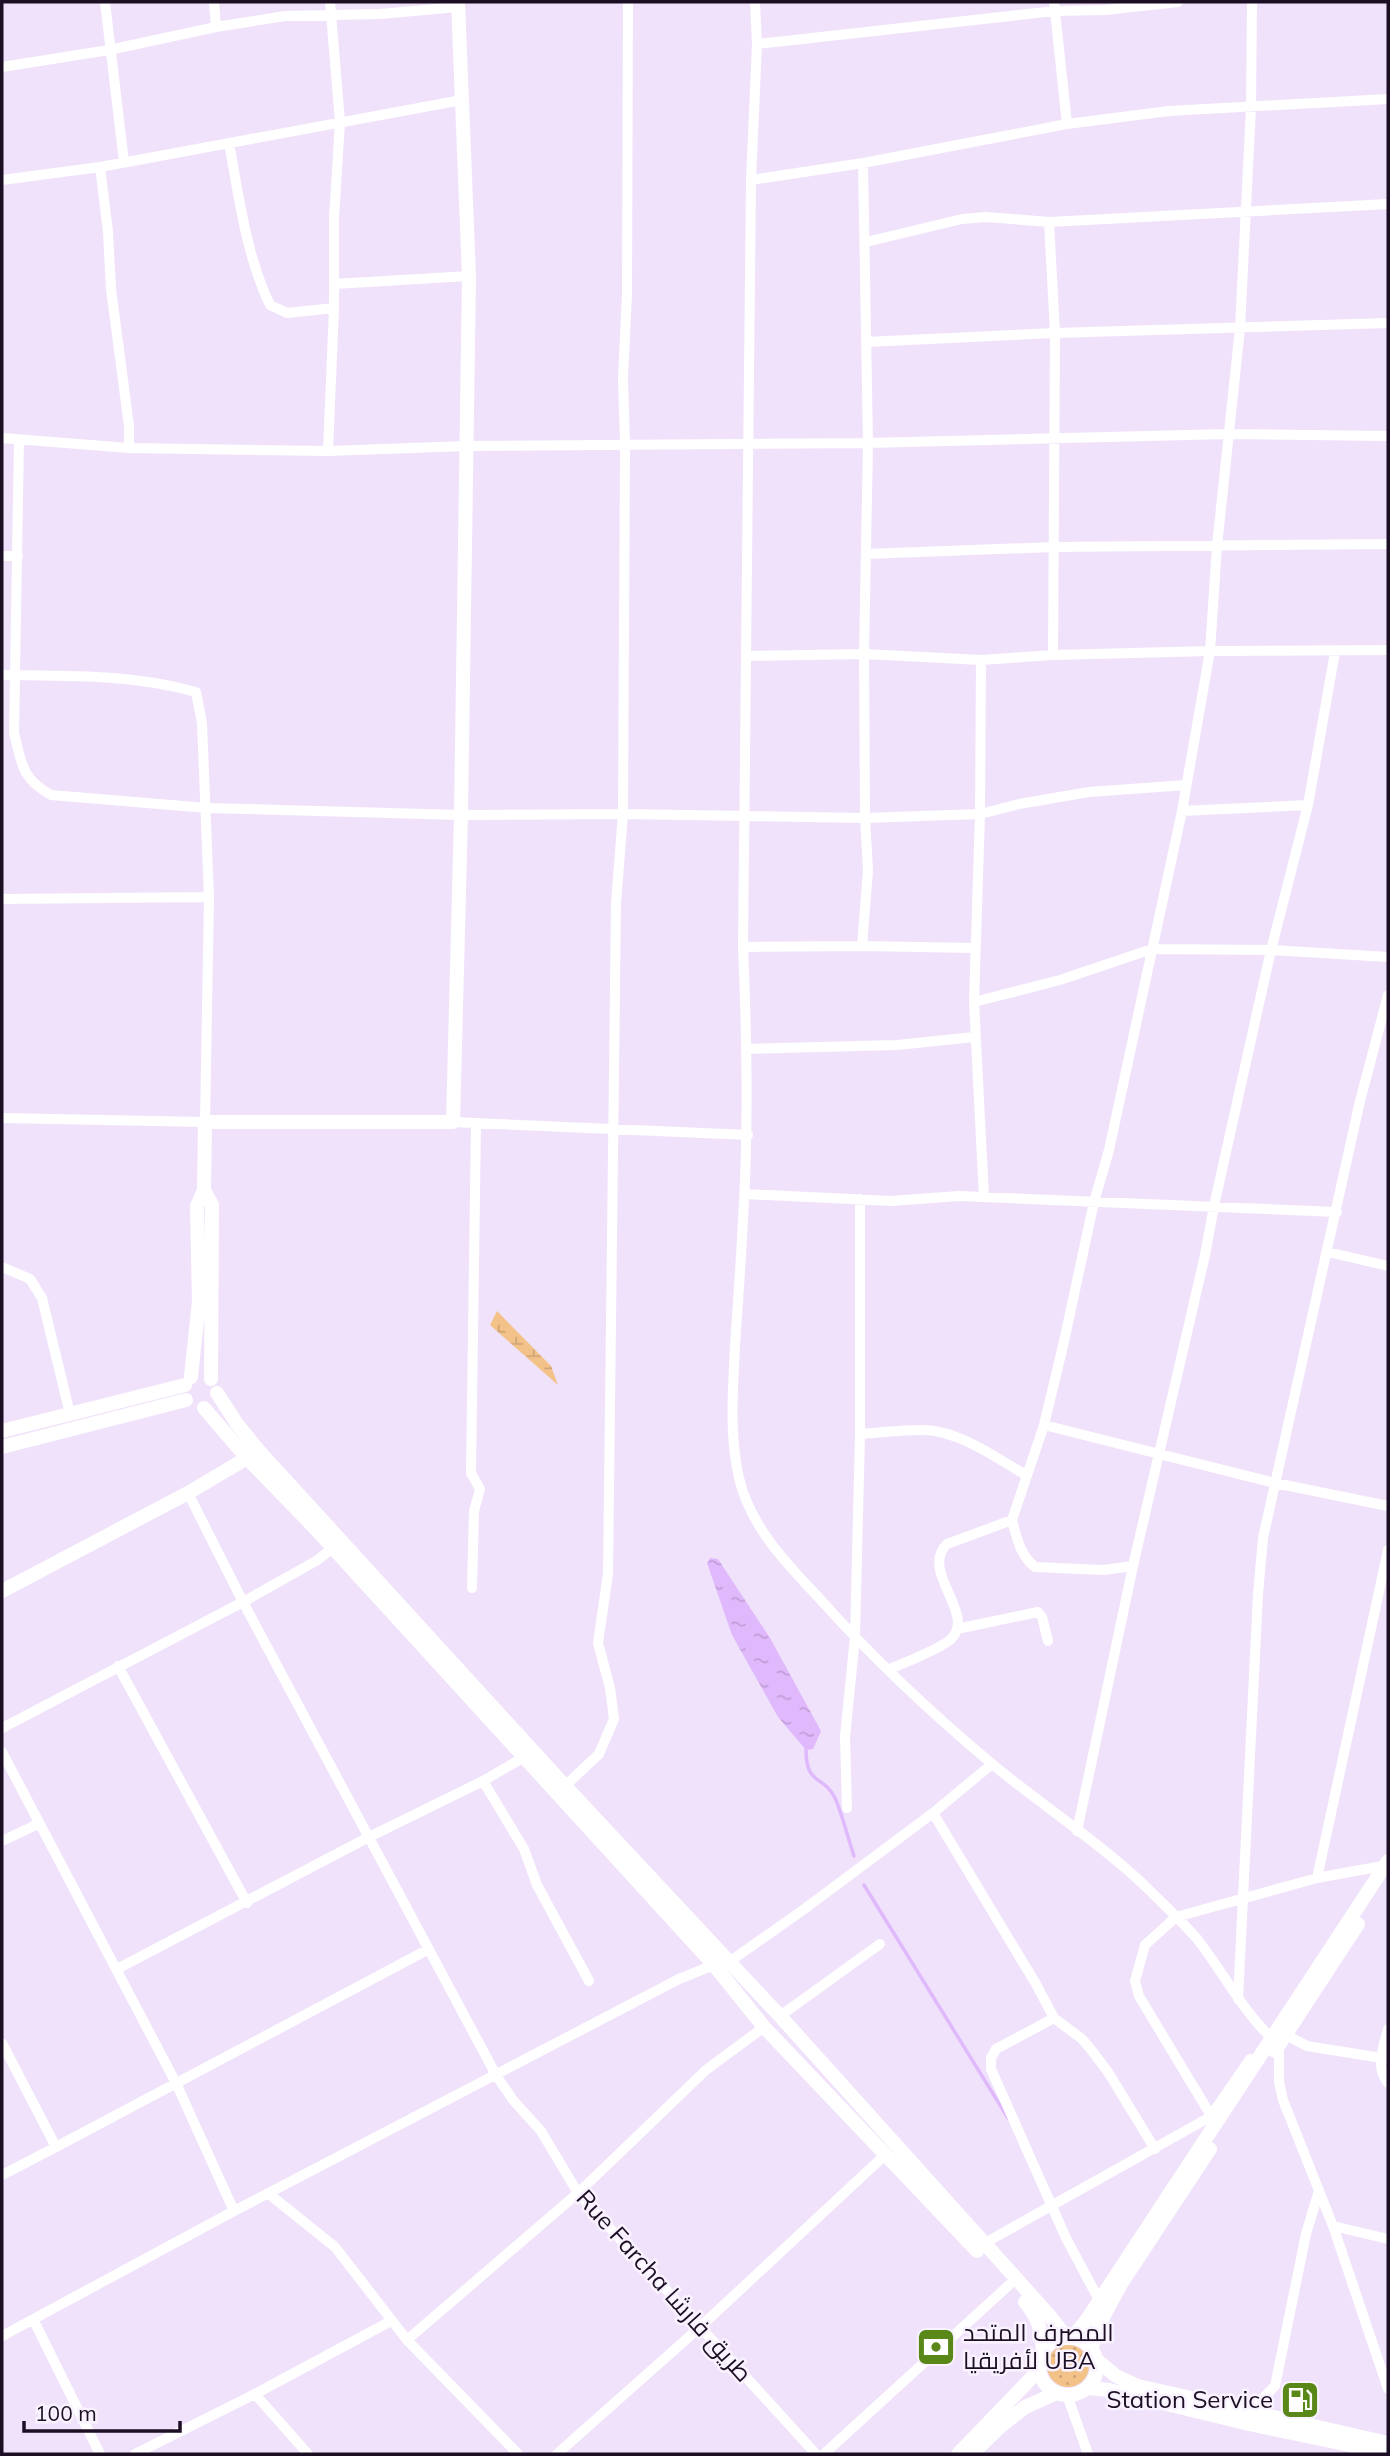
<svg xmlns="http://www.w3.org/2000/svg" width="1390" height="2456" font-family="Mulish,Cairo,sans-serif">
<defs>
<pattern id="grass-dots" width="8" height="8" patternUnits="userSpaceOnUse" patternTransform="scale(1.75)"><rect width="8" height="8" fill="#f3c289"/><path d="M2 2h.1M6 6h.1" fill="none" stroke="#d0a676" stroke-width="1.8" stroke-linecap="round"/></pattern>
<pattern id="wetland-marsh" width="20" height="14" patternUnits="userSpaceOnUse" patternTransform="scale(1.75)"><rect width="20" height="14" fill="#f3c289"/><path d="M1 5h8M5 5V1M11 12h8M15 12V8" fill="none" stroke="#d0a676"/></pattern>
<pattern id="water-ripples" width="26" height="14" patternUnits="userSpaceOnUse" patternTransform="scale(1.75)"><rect width="26" height="14" fill="#e0b9fc"/><path d="M2 4q2-2 4 0t4 0M15 11q2-2 4 0t4 0" fill="none" stroke="#c09ed8"/></pattern>
</defs>
<rect width="100%" height="100%" fill="#f0e2fb"/>
<path fill="url(#grass-dots)" d="M1047 2366a21 21 0 1 1 42 0a21 21 0 1 1-42 0Z"/>
<path fill="url(#wetland-marsh)" d="M497 1311 551 1366 558 1385 490 1325Z"/>
<path fill="url(#water-ripples)" d="M710 1558 718 1559 770 1638 821 1731 813 1749 806 1750 778 1717 732 1635 707 1563Z"/>
<g fill="none" stroke-linecap="round" stroke-linejoin="round">
<path stroke="#e0b9fc" stroke-width="3.5" d="M806 1750C806 1786 824 1775 835 1798 842 1813 848 1839 854 1856
M864 1885 1008 2118"/>
<path stroke="#fff" stroke-width="10" d="M105 2 124 162
M214 2 216 27
M755 2 757 44 751 180 743 947C747 1038 749 1128 743 1219 741 1261 738 1303 735 1345 733 1390 729 1434 739 1478 750 1526 786 1563 819 1598 872 1657 930 1712 991 1763 1040 1804 1095 1839 1142 1883 1161 1902 1181 1920 1198 1940 1225 1975 1245 2016 1279 2045V2082L1283 2100 1333 2226 1388 2389
M1054 2 1067 124
M757 44 1055 11 1105 10 1178 2
M2 67 109 50 216 27 285 16 380 14 458 7
M229 143C239 197 246 255 270 305L287 313 334 308
M100 167 108 232 111 289 129 426V448
M2 180 100 167 462 100
M751 180 863 163 1067 124 1169 111 1388 99
M1049 222 1055 333 1053 655
M866 242 962 219 986 217 1049 222 1388 204
M334 284 469 276
M866 342 1055 333 1388 323
M2 438 129 448 328 451 467 446 868 443 1228 434 1388 436
M19 440 14 733C22 764 21 778 51 795L207 808 461 815 623 814 865 818 980 814 1019 804 1089 792 1186 785
M328 451 334 308V217L340 122 330 2
M866 554 1054 547 1388 544
M2 556H18
M747 656 864 654 981 660 1053 655 1210 651 1388 650
M2 675C66 676 134 674 196 692L202 723 209 897 205 1122 2 1118
M1182 811 1308 805
M2 899 209 897
M862 946 975 948
M743 947 862 946 868 870 865 818 864 654 868 443 863 163
M974 1002 980 814 981 660
M747 1049 897 1045 974 1037
M453 1122 748 1135
M745 1194 891 1201 959 1196 1337 1212
M984 1197 974 1002 1060 980 1152 949 1271 950 1388 957
M1328 1252 1388 1266
M2 1267 30 1279 42 1298 70 1414
M1044 1425 1275 1483 1388 1506
M860 1434C881 1433 904 1429 926 1430 961 1432 996 1458 1026 1475
M188 1493 243 1602 496 2075 513 2100 541 2131 578 2193 816 2454
M1012 1520C1017 1539 1020 1555 1035 1567L1103 1570 1133 1566
M472 1588 474 1511 480 1489 471 1473 476 1123
M957 1629 1038 1612 1042 1617 1048 1641
M118 1666 247 1903
M888 1670C903 1663 941 1649 951 1639 977 1614 919 1571 947 1544L1012 1520 1044 1425 1063 1346 1094 1202 1109 1150 1182 811 1210 651 1217 546 1240 328 1251 107 1252 2
M2 1728 243 1602 316 1561 337 1545
M2 1752 176 2083 234 2211 679 1979 714 1965 729 1962 803 1910 933 1813 992 1764
M483 1781 524 1849 537 1885 589 1981
M565 1786 599 1754 614 1719 610 1688 598 1643 608 1574 616 903 623 814 625 445 623 378 627 294 628 2
M847 1808 845 1737 855 1637 860 1434V1199
M933 1813 1036 1984 1054 2018 1082 2039 1089 2047 1108 2072 1155 2149
M1077 1831 1133 1566 1205 1255 1214 1206 1271 950 1308 805 1335 652
M2 1841 38 1824
M1317 1878 1388 1550
M117 1969 369 1837 483 1781 524 1757
M1238 1999 1258 1594 1263 1538 1360 1101 1388 995
M780 2016 880 1944
M1054 2018 996 2049 991 2058V2069L1066 2238 1099 2300
M1388 2029C1383 2049 1375 2066 1388 2083
M1286 2035 1307 2046 1388 2059
M2 2043 56 2147 429 1949
M1216 2124 1139 1996 1135 1981 1145 1945 1176 1917 1317 1878 1388 1865
M2 2175 56 2147
M269 2194 335 2247 407 2340 518 2454
M1333 2226 1388 2239
M983 2244 1210 2117 1250 2059
M34 2321 100 2454
M2 2336 234 2211
M407 2340 578 2193 706 2070 764 2027
M255 2394 308 2454
M1067 2395 1088 2454
M1255 2412 1260 2401 1275 2386 1306 2234 1318 2194
M135 2454 255 2394 391 2321
M557 2454 699 2328 886 2154
M824 2454 1009 2285"/>
<path stroke="#fff" stroke-width="14" d="M191 1377 199 1301 197 1206 204 1190
M211 1379 212 1205 204 1190 205 1122H453L461 815 469 276 458 2
M217 1393 237 1424 259 1451 565 1786 780 2016 1049 2315 1067 2338
M204 1408 247 1458 313 1526 714 1965 764 2027 977 2251
M2 1431 185 1385
M2 1447 186 1400
M2 1591 188 1493 247 1458
M1275 2051 1358 1924
M1025 2302C1038 2317 1042 2331 1043 2352
M1039 2366a29 29 0 1 1 58 0a29 29 0 1 1-58 0Z
M1072 2338 1088 2318 1388 1861
M1091 2349 1100 2323 1121 2284 1210 2149
M1097 2360 1116 2376 1138 2386 1388 2443
M1088 2388 1109 2390 1249 2424 1388 2453
M958 2454 1039 2370
M972 2454 1001 2426 1025 2407 1057 2393"/>
</g>
<defs>
<g id="bank-square" transform="scale(2.0125)"><rect x="-9" y="-9" width="18" height="18" rx="4" fill="#598819" stroke="#f9f2ff"/><path d="M-6-4H6V4H-6ZM0-2.3a2.3 2.3 0 1 0 0 4.6a2.3 2.3 0 1 0 0-4.6Z" fill="#fff"/></g>
<g id="fuel-square" transform="scale(2.0125)"><rect x="-9" y="-9" width="18" height="18" rx="4" fill="#598819" stroke="#f9f2ff"/><path d="M-5.5-6h7V0h2V4h1.3V-2.5L3-4.5l.8-.8L6-3V5H2.5V1h-1V6h-7ZM-4.2-4.7v3.2H.2V-4.7Z" fill="#fff"/></g>
</defs>
<g fill-rule="evenodd">
<use href="#bank-square" x="936" y="2347"/>
<use href="#fuel-square" x="1300" y="2400"/>
</g>
<g text-anchor="middle" stroke-width="5" stroke-linejoin="round" paint-order="stroke">
<g font-size="24" fill="#1c0f24" stroke="#f9f2ff">
<text transform="translate(664 2286) rotate(48)" y="8">Rue Farcha طريق فارشا</text>
</g>
<g font-size="24" fill="#1c0f24" stroke="#f9f2ff" text-anchor="start">
<text x="963" y="2341">المصرف المتحد<tspan x="963" dy="28">لأفريقيا UBA</tspan></text>
<text x="1273" y="2408" text-anchor="end">Station Service</text>
</g>
</g>
<rect width="1390" height="2456" fill="none" stroke="#1c0f24" stroke-width="7"/>
<path d="M24 2421v10h156v-10" fill="none" stroke="#1c0f24" stroke-width="3.5"/>
<text x="35" y="2421" font-size="21" fill="#1c0f24" stroke="#f9f2ff" stroke-width="5" paint-order="stroke">100 m</text>
</svg>
